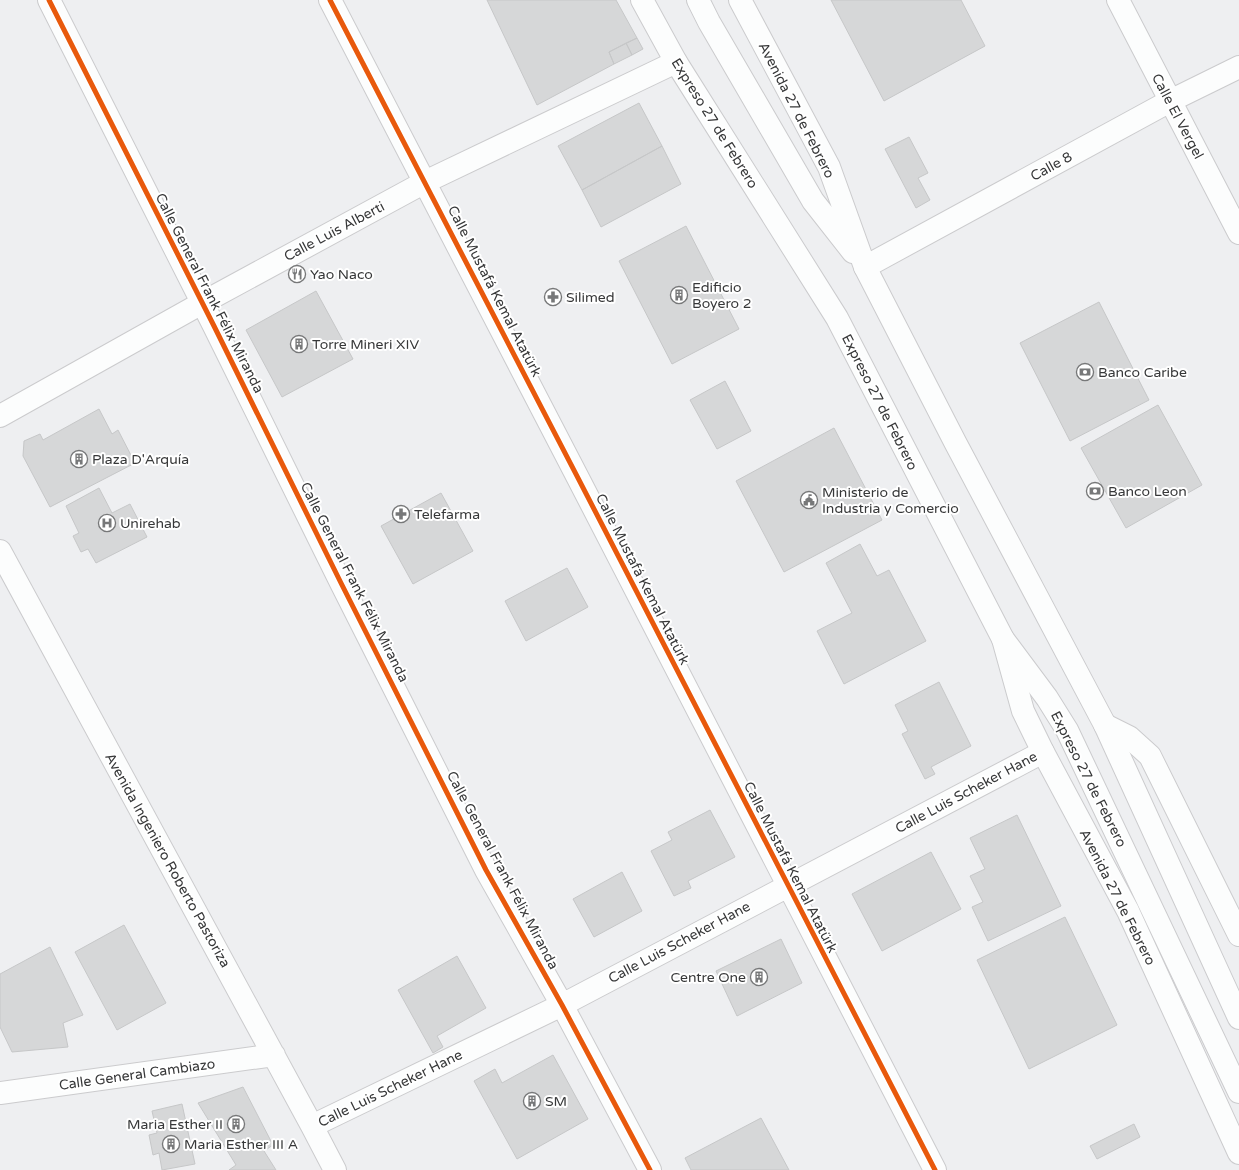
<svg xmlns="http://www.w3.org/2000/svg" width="1239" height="1170" font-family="'Varela Round',sans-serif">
<rect width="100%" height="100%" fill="#eeeff1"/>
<path fill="#d6d7d8" stroke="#c6c7c8" d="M487 0H616L637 38 609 52 614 64 537 105Z
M831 0H961L985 46 884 101Z
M637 38 643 49 632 55 626 43Z
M626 43 632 55 614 64 609 52Z
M639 103 662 146 582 190 558 146Z
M909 137 928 173 918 178 930 200 916 208 885 149Z
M662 146 681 184 601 227 582 190Z
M686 226 739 329 672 364 619 261Z
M316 291 353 359 282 397 246 330Z
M1099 302 1149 400 1070 441 1020 343Z
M725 381 751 431 717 449 690 400Z
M1158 405 1202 485 1126 528 1081 448Z
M99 409 112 434 118 430 135 463 50 507 23 456 24 441 40 434 43 440Z
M834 428 882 520 784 572 736 481Z
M99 488 112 513 130 504 147 537 96 563 88 549 81 552 73 536 79 533 66 506Z
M441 493 473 551 413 584 381 526Z
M860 544 877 576 889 570 926 641 844 684 817 631 852 613 826 563Z
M567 568 588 607 526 641 505 601Z
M939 682 971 746 931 767 935 774 925 779 902 734 908 731 895 705Z
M710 810 735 857 688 881 691 888 674 896 651 851 672 840 668 832Z
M1017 815 1061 906 988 941 972 907 983 902 970 876 985 869 970 838Z
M931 852 961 909 882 951 852 894Z
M622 872 642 911 594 937 573 899Z
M1065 917 1117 1025 1029 1069 977 960Z
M124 925 166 1003 117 1030 75 952Z
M781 939 802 983 737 1016 716 971Z
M50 947 83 1015 63 1023 68 1047 12 1052 0 1027V974Z
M457 956 486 1008 437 1036 443 1047 433 1053 398 990Z
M553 1055 588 1119 517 1159 474 1081 495 1069 502 1083Z
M243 1087 273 1145 264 1151 276 1170H229L236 1165 198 1103Z
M182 1104 195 1164 162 1170 159 1153 153 1155 149 1135 157 1133 152 1111Z
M761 1118 789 1170H691L685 1158Z
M1134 1124 1140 1137 1097 1159 1090 1146Z"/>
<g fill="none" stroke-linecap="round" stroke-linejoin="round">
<g stroke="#cbcbcd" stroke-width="24">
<path id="minor" d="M49 0 214 326 341 583 486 870 562 1005 650 1170
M330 0C534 389 732 780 935 1170
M1118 0 1239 233
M865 267 1170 101 1239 67
M0 416 202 303 425 182 676 62
M0 551 312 1126 335 1170
M0 1093 274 1055
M312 1126 562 1005 1043 752"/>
</g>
<g stroke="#cbcbcd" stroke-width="24">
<path id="major" d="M1003 639 1023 711 1043 752 1128 911 1239 1153
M1105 725 1129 737 1150 756 1239 935"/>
</g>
<g stroke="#cbcbcd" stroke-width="24">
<path id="highway" d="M642 0 676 62 837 318 1003 639 1047 698 1067 730 1239 1092
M698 0 709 22 813 201 853 252
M740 0 829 167 865 267 955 442 1105 725 1239 1018"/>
</g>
<use href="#minor" stroke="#fcfdfd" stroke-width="22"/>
<use href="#major" stroke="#fcfdfd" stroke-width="22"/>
<use href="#highway" stroke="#fcfdfd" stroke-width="22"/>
<g stroke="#fff" stroke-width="8">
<path id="cycleway" d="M49 0 214 326 341 583 486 870 562 1005 650 1170
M330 0C534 389 732 780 935 1170"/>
</g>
<use href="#cycleway" stroke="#e8590c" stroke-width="5"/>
</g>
<defs>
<g id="restaurant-ring" transform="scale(0.9)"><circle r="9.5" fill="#fff" stroke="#777879" stroke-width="1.5"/><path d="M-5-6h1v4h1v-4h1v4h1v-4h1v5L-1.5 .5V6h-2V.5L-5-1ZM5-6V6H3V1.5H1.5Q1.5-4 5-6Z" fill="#777879"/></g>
<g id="building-ring" transform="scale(0.9)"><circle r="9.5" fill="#fff" stroke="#777879" stroke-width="1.5"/><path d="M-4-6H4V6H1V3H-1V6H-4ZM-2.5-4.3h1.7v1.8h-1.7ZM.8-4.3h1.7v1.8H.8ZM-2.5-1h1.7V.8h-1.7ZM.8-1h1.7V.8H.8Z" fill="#777879"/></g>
<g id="pharmacy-ring" transform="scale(0.9)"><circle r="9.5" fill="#fff" stroke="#777879" stroke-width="1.5"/><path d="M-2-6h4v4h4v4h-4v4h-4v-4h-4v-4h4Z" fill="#777879"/></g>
<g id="bank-ring" transform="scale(0.9)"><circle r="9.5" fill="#fff" stroke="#777879" stroke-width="1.5"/><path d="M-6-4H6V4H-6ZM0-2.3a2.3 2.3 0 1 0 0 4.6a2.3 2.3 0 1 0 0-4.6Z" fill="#777879"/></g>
<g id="civic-ring" transform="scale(0.9)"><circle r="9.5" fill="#fff" stroke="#777879" stroke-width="1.5"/><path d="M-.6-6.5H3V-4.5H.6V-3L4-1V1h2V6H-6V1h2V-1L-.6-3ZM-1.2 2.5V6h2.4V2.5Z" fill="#777879"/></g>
<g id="hospital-ring" transform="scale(0.9)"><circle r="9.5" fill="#fff" stroke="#777879" stroke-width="1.5"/><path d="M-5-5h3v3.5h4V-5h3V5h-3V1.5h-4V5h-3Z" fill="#777879"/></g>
</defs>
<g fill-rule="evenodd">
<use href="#restaurant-ring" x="297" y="274"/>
<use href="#building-ring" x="679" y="295"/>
<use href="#pharmacy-ring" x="553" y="297"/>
<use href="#building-ring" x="299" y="344"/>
<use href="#bank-ring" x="1085" y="372"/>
<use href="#building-ring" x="79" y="459"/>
<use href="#bank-ring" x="1095" y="491"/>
<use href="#civic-ring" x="809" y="500"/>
<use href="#pharmacy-ring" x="401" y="514"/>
<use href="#hospital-ring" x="107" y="523"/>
<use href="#building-ring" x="759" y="977"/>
<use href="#building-ring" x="532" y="1101"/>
<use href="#building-ring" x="236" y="1124"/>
<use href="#building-ring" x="171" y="1144"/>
</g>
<g text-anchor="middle" stroke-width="4" stroke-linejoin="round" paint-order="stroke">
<g font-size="14" fill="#373839" stroke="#fff">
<text transform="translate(797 110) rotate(63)" y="5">Avenida 27 de Febrero</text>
<text transform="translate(1178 116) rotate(62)" y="5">Calle El Vergel</text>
<text transform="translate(715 123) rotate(58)" y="5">Expreso 27 de Febrero</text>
<text transform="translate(1051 166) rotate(-29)" y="5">Calle 8</text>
<text transform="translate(334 231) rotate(-28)" y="5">Calle Luis Alberti</text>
<text transform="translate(495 291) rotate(63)" y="5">Calle Mustafá Kemal Atatürk</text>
<text transform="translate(210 293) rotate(63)" y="5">Calle General Frank Félix Miranda</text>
<text transform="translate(880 402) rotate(63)" y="5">Expreso 27 de Febrero</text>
<text transform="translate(643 579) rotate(63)" y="5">Calle Mustafá Kemal Atatürk</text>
<text transform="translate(355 582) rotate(63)" y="5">Calle General Frank Félix Miranda</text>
<text transform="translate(1089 779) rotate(63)" y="5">Expreso 27 de Febrero</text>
<text transform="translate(966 792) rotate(-28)" y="5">Calle Luis Scheker Hane</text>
<text transform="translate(168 860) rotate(61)" y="5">Avenida Ingeniero Roberto Pastoriza</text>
<text transform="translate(791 867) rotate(63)" y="5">Calle Mustafá Kemal Atatürk</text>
<text transform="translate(503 870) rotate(62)" y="5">Calle General Frank Félix Miranda</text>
<text transform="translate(1118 897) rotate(63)" y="5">Avenida 27 de Febrero</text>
<text transform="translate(679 942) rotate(-28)" y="5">Calle Luis Scheker Hane</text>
<text transform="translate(137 1074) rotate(-8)" y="5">Calle General Cambiazo</text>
<text transform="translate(390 1088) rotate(-26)" y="5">Calle Luis Scheker Hane</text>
</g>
<g font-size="14" fill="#373839" stroke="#fff" text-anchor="start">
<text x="310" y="279">Yao Naco</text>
<text x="692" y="292">Edificio<tspan x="692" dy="16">Boyero 2</tspan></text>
<text x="566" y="302">Silimed</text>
<text x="312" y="349">Torre Mineri XIV</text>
<text x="1098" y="377">Banco Caribe</text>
<text x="92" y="464">Plaza D'Arquía</text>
<text x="1108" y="496">Banco Leon</text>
<text x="822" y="497">Ministerio de<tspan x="822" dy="16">Industria y Comercio</tspan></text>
<text x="414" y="519">Telefarma</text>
<text x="120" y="528">Unirehab</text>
<text x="746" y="982" text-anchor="end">Centre One</text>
<text x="545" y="1106">SM</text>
<text x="223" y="1129" text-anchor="end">Maria Esther II</text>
<text x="184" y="1149">Maria Esther III A</text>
</g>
</g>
</svg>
